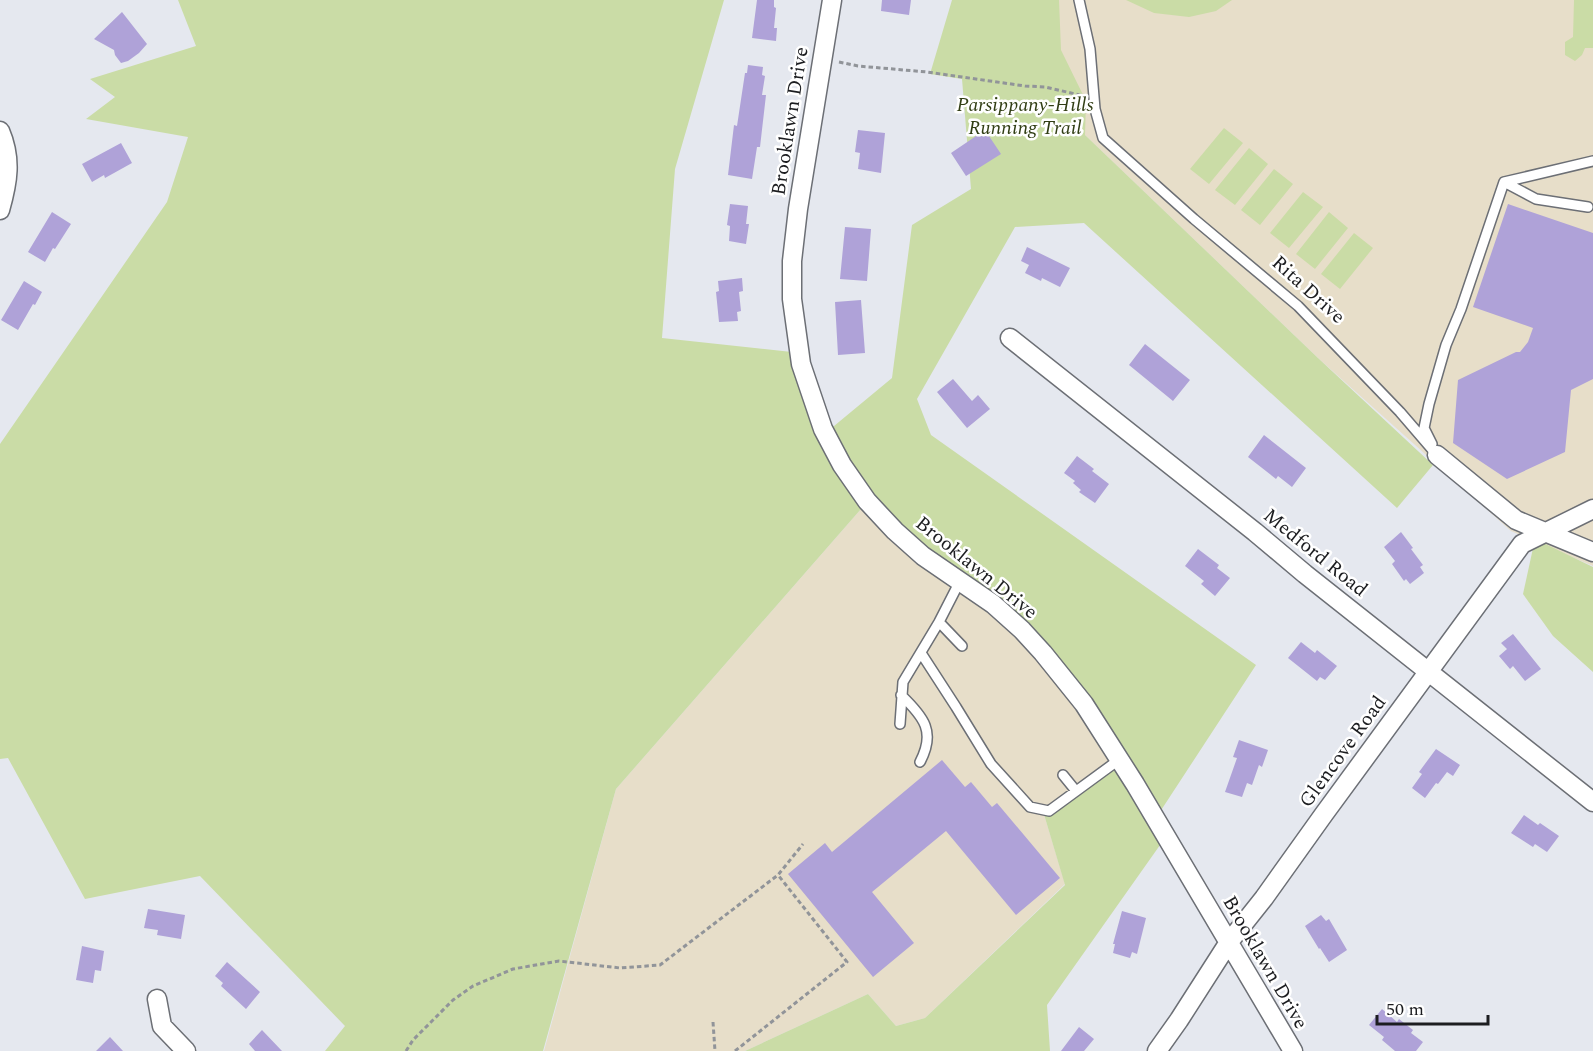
<svg xmlns="http://www.w3.org/2000/svg" width="1593" height="1051" font-family="Spectral,serif">
<rect width="100%" height="100%" fill="#e5e8ef"/>
<path fill="#e7dec9" d="M1036 0H1593V566L1511 531 1318 358 1041 93Z
M868 501 1046 652 1117 760 1043 811 1065 884 925 1018 896 1026 868 994 745 1051H544L616 789Z"/>
<path fill="#cadca6" d="M178 0H724L675 169 662 338 801 353 828 431 892 378 912 225 971 189 962 79 930 74 952 0H1059L1061 50 1086 101 1085 135 1318 358 1433 465 1397 508 1084 223 1015 227 917 399 931 435 1256 665 1154 821 1165 838 1047 1005 1050 1051H745L868 994 896 1026 925 1018 1065 885 1043 811 1117 760 1046 652 868 501 616 789 543 1051H325L345 1026 200 876 85 899 8 758 0 759V444L167 202 188 137 86 119 115 97 90 79 196 46Z
M1126 0H1232L1216 11 1189 17 1154 13Z
M1574 0H1593V48H1585L1582 55 1575 61 1565 55V42L1573 37Z
M1224 128 1243 143 1209 184 1190 169Z
M1249 148 1268 164 1235 205 1215 190Z
M1274 169 1293 184 1260 225 1241 210Z
M1303 192 1323 207 1289 248 1270 233Z
M1329 212 1348 228 1315 269 1296 254Z
M1354 233 1373 248 1340 289 1321 274Z
M1535 539 1593 567V672L1553 636 1523 594Z"/>
<path fill="#afa2d8" d="M757 0H774V7L776 8 774 28H777L776 41 752 38Z
M882 0H911L909 15 881 11Z
M122 12 147 44 139 53 128 61 121 63 115 55 114 50 94 39Z
M748 65 763 67 762 75 765 76 762 95H766L760 147H757L752 179 728 175 734 125 737 126 745 73H747Z
M858 130 885 133 881 173 858 169 860 153 855 152Z
M985 130 1001 154 966 176 951 153Z
M121 143 132 163 105 178 104 175 92 182 82 164Z
M730 204 748 206 746 224H749L746 244 729 241 730 226 727 225Z
M1508 204 1593 233V379L1571 390 1565 452 1507 479 1453 443 1458 380 1516 352H1520L1528 342 1533 328 1473 307Z
M52 212 71 224 55 249 53 248 45 262 28 252Z
M845 227 871 229 867 281 840 279Z
M1027 247 1070 268 1060 287 1042 278 1041 281 1025 273 1029 265 1021 261Z
M742 278 743 291 739 292 741 311 737 312 738 321 719 322 716 292 719 291 718 281Z
M24 281 42 292 35 305 33 304 18 330 1 320Z
M861 300 865 353 838 355 835 302Z
M1145 344 1190 380 1173 401 1129 365Z
M953 379 972 401 978 395 990 409 967 428 937 392Z
M1264 435 1306 468 1292 487 1278 476 1276 479 1248 457Z
M1077 456 1094 469 1092 471 1109 484 1095 503 1079 492 1081 490 1073 483 1075 481 1064 473Z
M1401 532 1413 548 1411 549 1423 565 1420 567 1424 573 1410 584 1406 579 1404 581 1392 564 1395 561 1384 547Z
M1198 549 1219 565 1217 568 1230 578 1215 596 1201 584 1204 581 1185 566Z
M1513 634 1541 669 1525 681 1513 666 1510 669 1499 656 1507 649 1501 643Z
M1301 642 1315 653 1317 650 1337 666 1325 680 1320 677 1317 681 1288 658Z
M1239 740 1268 750 1262 767 1259 765 1252 785 1247 783 1242 797 1225 792 1237 758 1233 757Z
M1436 749 1460 765 1453 776 1447 772 1438 784 1436 783 1425 798 1412 788 1422 774 1419 772Z
M942 760 965 787 971 782 992 807 997 803 1060 878 1016 915 946 831 872 892 914 943 873 977 788 874 825 843 832 852Z
M1524 815 1538 825 1540 823 1559 836 1547 852 1535 844 1533 847 1511 833Z
M148 909 185 915 181 939 157 935 158 930 144 928Z
M1122 911 1146 918 1137 954 1132 952 1130 958 1113 953 1115 944H1113Z
M1321 915 1326 921 1329 919 1347 950 1329 962 1320 948 1319 949 1305 926Z
M82 946 104 951 101 971 95 970 93 983 76 980Z
M227 962 260 992 246 1009 221 986 223 983 215 976Z
M1382 1009 1397 1022 1399 1019 1413 1030 1411 1033 1423 1042 1416 1051H1395L1382 1040 1384 1037 1369 1025Z
M1079 1027 1094 1039 1084 1051H1061Z
M262 1030 282 1051H255L249 1044Z
M110 1037 123 1051H96Z"/>
<g fill="none" stroke-linecap="round" stroke-linejoin="round">
<g stroke="#6c6f75" stroke-width="12">
<path id="lane" d="M1079 0 1090 49 1095 109 1103 138 1194 219 1298 306 1400 412 1437 455
M1504 182 1536 199 1588 207
M1432 444 1424 428 1429 404 1446 345 1461 309 1504 182 1593 161
M939 622 962 646
M921 653 956 707 991 764 1030 807 1049 811 1120 759
M901 695C924 717 936 732 920 762
M900 724 903 682 939 622 960 581
M1063 775 1076 791"/>
</g>
<g stroke="#6c6f75" stroke-width="21">
<path id="street" d="M832 0 798 209 792 261V299L801 364 823 429 842 465 867 501 895 531 923 556 993 604 1022 630 1043 653 1084 704 1135 784 1293 1051
M0 131C12 159 8 182 0 210
M1010 338 1255 532 1305 574 1593 802
M1437 455 1516 520 1593 552
M157 999 162 1026 186 1051
M1157 1051 1179 1020 1229 942 1264 898 1324 814 1522 544 1593 509"/>
</g>
<path stroke="#919499" stroke-width="3" stroke-dasharray="4.5 3" stroke-linecap="butt" d="M839 62 858 66 927 72 1025 86 1045 87 1084 96
M713 1022 715 1051
M406 1051 413 1040 453 1000 473 986 513 969 559 961 620 968 660 965 778 875
M735 1051 847 962 778 875 803 844"/>
<use href="#lane" stroke="#fff" stroke-width="9"/>
<use href="#street" stroke="#fff" stroke-width="18"/>
</g>
<g text-anchor="middle" stroke-width="5" stroke-linejoin="round" paint-order="stroke">
<g font-size="20" font-style="italic" fill="#313e14" stroke="#fff">
<text x="1025" y="111">Parsippany-Hills<tspan x="1025" dy="23">Running Trail</tspan></text>
</g>
<g font-size="20" fill="#1c1d20" stroke="#fff">
<text transform="translate(789 121) rotate(-81)" y="7">Brooklawn Drive</text>
<text transform="translate(1309 289) rotate(42)" y="7">Rita Drive</text>
<text transform="translate(1316 552) rotate(39)" y="7">Medford Road</text>
<text transform="translate(977 567) rotate(39)" y="7">Brooklawn Drive</text>
<text transform="translate(1342 751) rotate(-54)" y="7">Glencove Road</text>
<text transform="translate(1266 962) rotate(60)" y="7">Brooklawn Drive</text>
</g>
</g>
<path d="M1377 1015v9h111v-9" fill="none" stroke="#1c1d20" stroke-width="3"/>
<text x="1386" y="1015" font-size="18" fill="#1c1d20" stroke="#ffffff" stroke-width="4.5" paint-order="stroke">50 m</text>
</svg>
